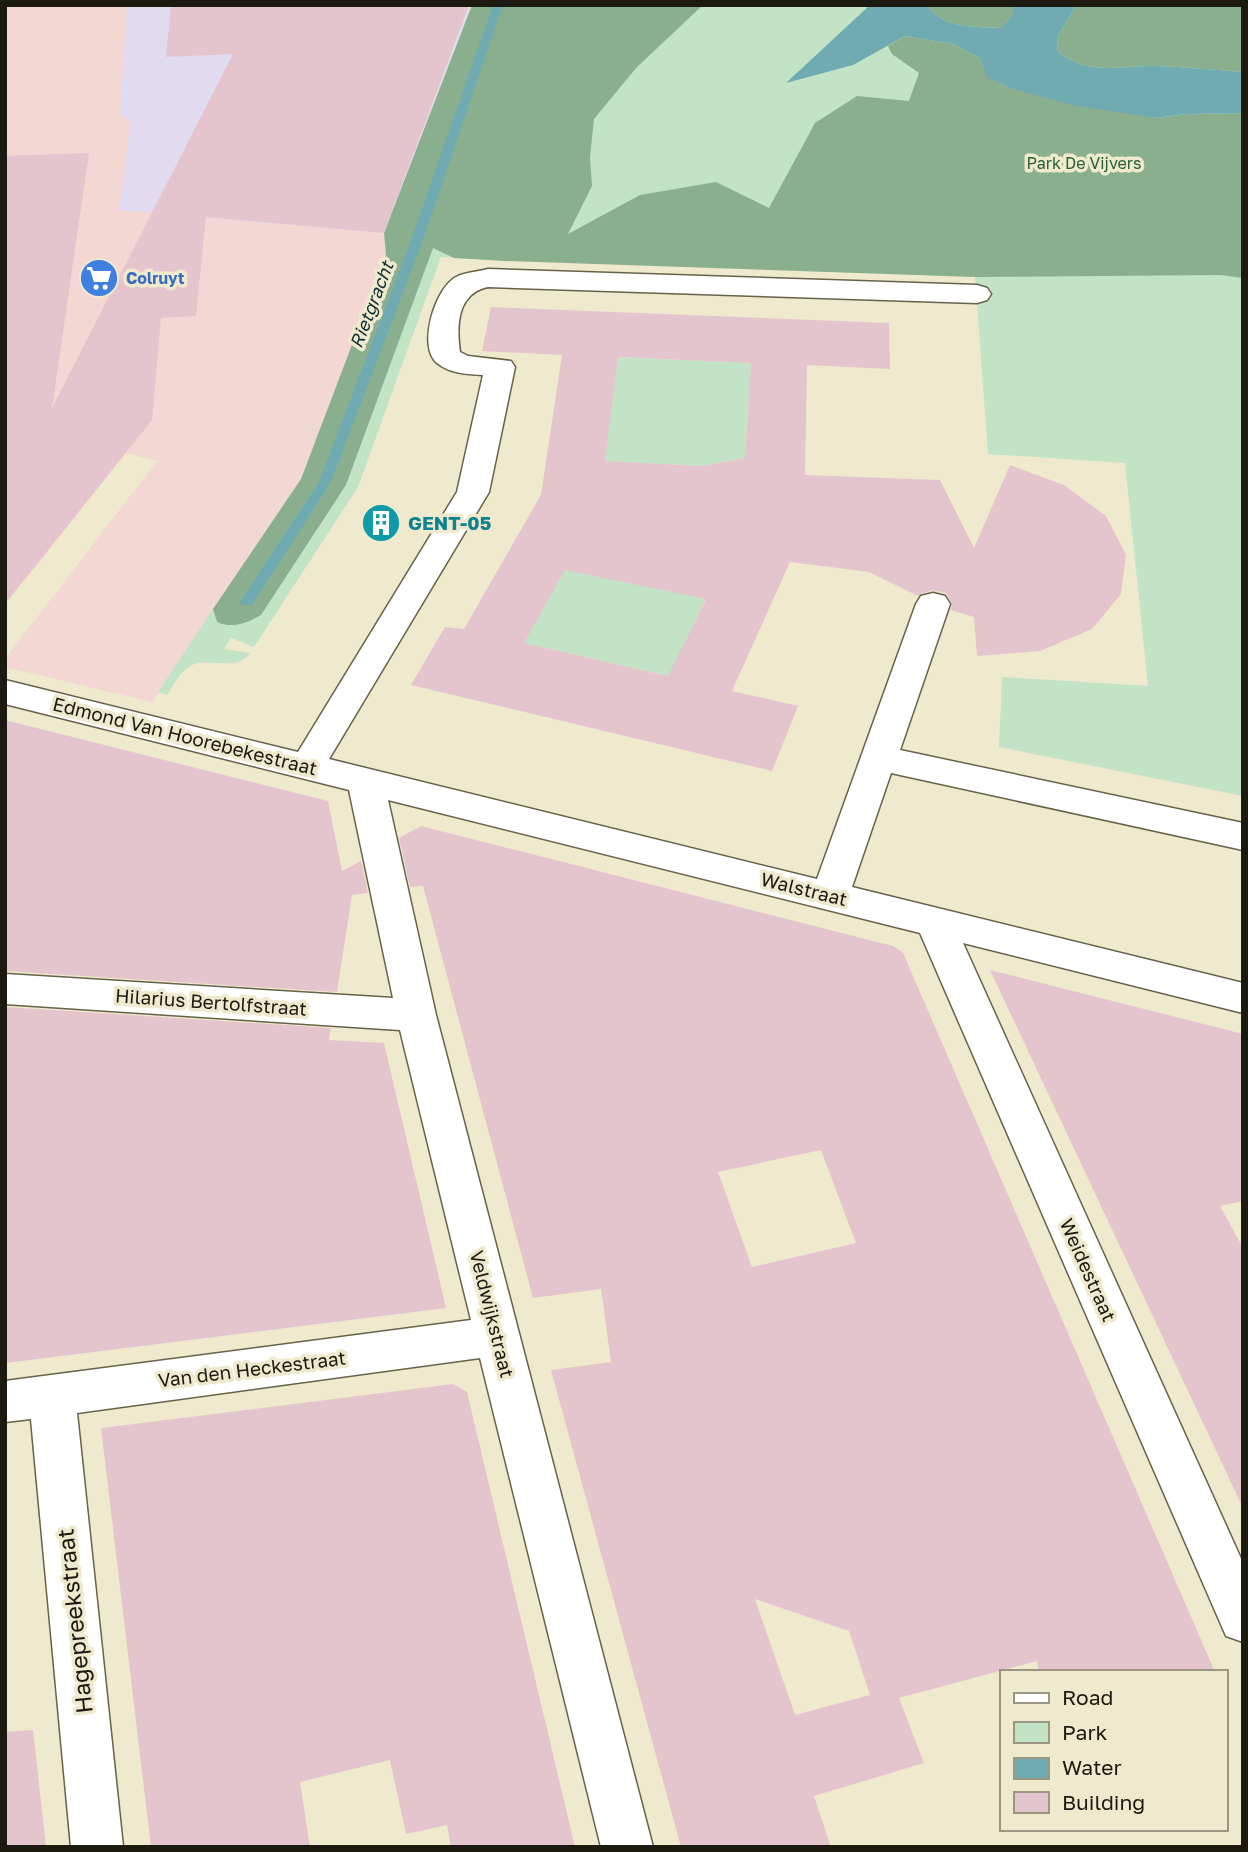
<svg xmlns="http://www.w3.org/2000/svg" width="1248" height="1852" font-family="'Golos Text',sans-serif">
<rect width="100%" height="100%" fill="#efe9ce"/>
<path fill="#f2d7d3" d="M5 5H127L120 114 384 233 386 255 301 479 152 702 5 667V659L157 461 125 453 30 574 5 568Z"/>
<path fill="#e1daf0" d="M127 5H472L384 233 119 210 131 121 120 115Z"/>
<path fill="#c2e3c6" d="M472 5H1243V796L999 747 1002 677 1148 686 1125 463 988 454 975 277 441 257 358 487 254 647 231 638 224 649 250 653C237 673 210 656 192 665 180 671 174 684 167 695L158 692 213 609 217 622 346 485Z
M615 357 755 363 748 405 745 458 702 466 605 461Z
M573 554 707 596 685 642 673 677 519 642Z"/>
<path fill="#8aaf8f" d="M472 5H703L637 67 594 119 590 157 592 186 568 234 640 195 716 182 769 208 815 123 857 96 909 101 919 73 892 54 888 46 905 36 953 44 980 58 988 77 1010 88 1155 118 1187 114 1243 113V278L1221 275 975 277 505 261 454 258 433 248 346 485 261 615C247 623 233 629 217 622L213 609 301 479 386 255 384 233Z
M927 5H1013V14L1001 28C976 27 943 29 927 5Z
M1077 5H1243V72C1214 70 1185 67 1156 66 1119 65 1092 77 1058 52L1057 37Z"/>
<path fill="#70abb2" d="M870 5H927C943 29 976 27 1001 28L1013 14V5H1077L1057 37 1058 52C1092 77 1119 65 1156 66 1185 67 1214 70 1243 72V113L1187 114 1155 118 1076 106 1010 88 987 77 980 58 953 44 905 36 853 65 786 83Z"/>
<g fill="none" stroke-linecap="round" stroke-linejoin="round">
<path fill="#70abb2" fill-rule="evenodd" d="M493 5H503L422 243 331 482 252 605H242L240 602 319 482 410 243Z"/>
</g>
<path fill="#e4c5ce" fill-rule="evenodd" d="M171 5H469L384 233 206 217 196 316 161 318 152 420 5 604V156L89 153 52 408 233 54 166 57Z
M491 307 889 323 890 369 807 365 805 475 940 480 974 548 1010 465 1064 485 1106 516 1126 555 1121 594 1092 629 1040 651 977 656 974 617 951 610 952 603 946 593 932 590 918 596 869 572 790 562 732 691 798 706 772 771 411 685 445 627 464 629 541 495 562 355 482 351ZM618 357 751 363 745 458 702 466 605 461ZM565 570 706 599 668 676 524 643Z
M5 720 328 801 342 871 361 861 368 893 352 895 337 992 5 971Z
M421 826 893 946 903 953 1215 1672H1039L1037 1661 899 1698 924 1763 814 1796 831 1847H681L551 1370 611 1362 601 1289 533 1298 423 886 410 887 399 838ZM821 1150 856 1243 752 1267 718 1172ZM755 1599 849 1631 870 1695 795 1715Z
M990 970 1243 1034V1201L1220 1206 1243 1248V1508Z
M5 1007 331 1028 329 1040 384 1043 446 1308 5 1363Z
M453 1384 467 1392 575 1847H451L447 1825 406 1834 390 1760 300 1782 310 1847H151L101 1428Z
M33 1730 46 1847H5V1732Z"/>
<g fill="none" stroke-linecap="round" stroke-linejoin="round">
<g stroke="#67624a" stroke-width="3">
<path id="minor" d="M488 269 977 285 987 288 991 294 987 300 977 303 488 287C458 293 456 325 460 352L468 356 511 361 515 367 489 492 329 759 817 879 916 604 921 596 933 593 945 596 950 604 900 750 1243 823V850L891 773 852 887 1243 983V1013L963 943 1243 1563V1642L1226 1636 920 933 388 800 436 1015 653 1847H601L480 1358 77 1413 123 1847H71L31 1419 5 1422V1381L471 1320 400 1030 5 1004V974L393 998 349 790 5 704V680L298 752 457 492 483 375C467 374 451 374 437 363 417 347 435 288 456 277 466 272 478 272 488 269Z"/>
</g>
<use href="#minor" fill="#fff" fill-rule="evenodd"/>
</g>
<defs>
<g id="supermarket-disc" transform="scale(2.0125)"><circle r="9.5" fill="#3f7fe0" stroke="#efe9ce"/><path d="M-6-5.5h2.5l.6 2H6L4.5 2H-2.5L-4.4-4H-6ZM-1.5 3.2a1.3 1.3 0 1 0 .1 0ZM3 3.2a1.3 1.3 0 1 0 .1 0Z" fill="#fff"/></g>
<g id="building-disc" transform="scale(2.0125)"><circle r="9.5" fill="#0f9aa8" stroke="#efe9ce"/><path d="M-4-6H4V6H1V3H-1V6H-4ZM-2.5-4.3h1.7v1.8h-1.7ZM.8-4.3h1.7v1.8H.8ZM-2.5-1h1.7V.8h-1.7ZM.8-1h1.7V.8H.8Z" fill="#fff"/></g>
</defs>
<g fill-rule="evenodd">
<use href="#supermarket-disc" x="99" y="278"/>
<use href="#building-disc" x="381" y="523"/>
</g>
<g text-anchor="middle" stroke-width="7" stroke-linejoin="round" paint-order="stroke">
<g font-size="16" fill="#286035" stroke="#efe9ce">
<text x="1084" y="169">Park De Vijvers</text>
</g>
<g font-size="16" font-weight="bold" fill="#366cbe" stroke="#efe9ce" text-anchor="start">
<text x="126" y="284">Colruyt</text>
</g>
<g font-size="18" font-style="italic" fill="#113033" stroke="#efe9ce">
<text transform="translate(372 305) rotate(-69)" y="6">Rietgracht</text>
</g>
<g font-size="19" font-weight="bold" fill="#0d838f" stroke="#efe9ce" text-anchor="start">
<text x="408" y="530">GENT-05</text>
</g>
<g font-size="19" fill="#1c1a10" stroke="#efe9ce">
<text transform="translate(185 736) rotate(14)" y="7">Edmond Van Hoorebekestraat</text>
<text transform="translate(804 889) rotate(14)" y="7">Walstraat</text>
<text transform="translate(211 1002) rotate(4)" y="7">Hilarius Bertolfstraat</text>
<text transform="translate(1088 1270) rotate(66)" y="7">Weidestraat</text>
<text transform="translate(492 1314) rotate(76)" y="7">Veldwijkstraat</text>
<text transform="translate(252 1369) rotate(-7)" y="7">Van den Heckestraat</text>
</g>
<g font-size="23" fill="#1c1a10" stroke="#efe9ce">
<text transform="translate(75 1621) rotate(-96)" y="8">Hagepreekstraat</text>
</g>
</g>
<rect width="1248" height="1852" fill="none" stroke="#1c1a10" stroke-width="14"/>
<rect x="1000" y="1670" width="228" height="161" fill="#efe9ce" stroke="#9b9682" stroke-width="2"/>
<rect x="1014" y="1693" width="35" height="10" fill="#ffffff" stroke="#9b9682" stroke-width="2"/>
<text x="1062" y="1705" font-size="21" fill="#1c1a10">Road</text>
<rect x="1014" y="1722" width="35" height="21" fill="#c2e3c6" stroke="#9b9682" stroke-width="2"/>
<text x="1062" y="1740" font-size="21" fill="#1c1a10">Park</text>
<rect x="1014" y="1758" width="35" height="21" fill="#70abb2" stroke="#9b9682" stroke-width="2"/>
<text x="1062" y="1775" font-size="21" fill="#1c1a10">Water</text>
<rect x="1014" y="1792" width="35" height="21" fill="#e4c5ce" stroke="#9b9682" stroke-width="2"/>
<text x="1062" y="1810" font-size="21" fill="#1c1a10">Building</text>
</svg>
